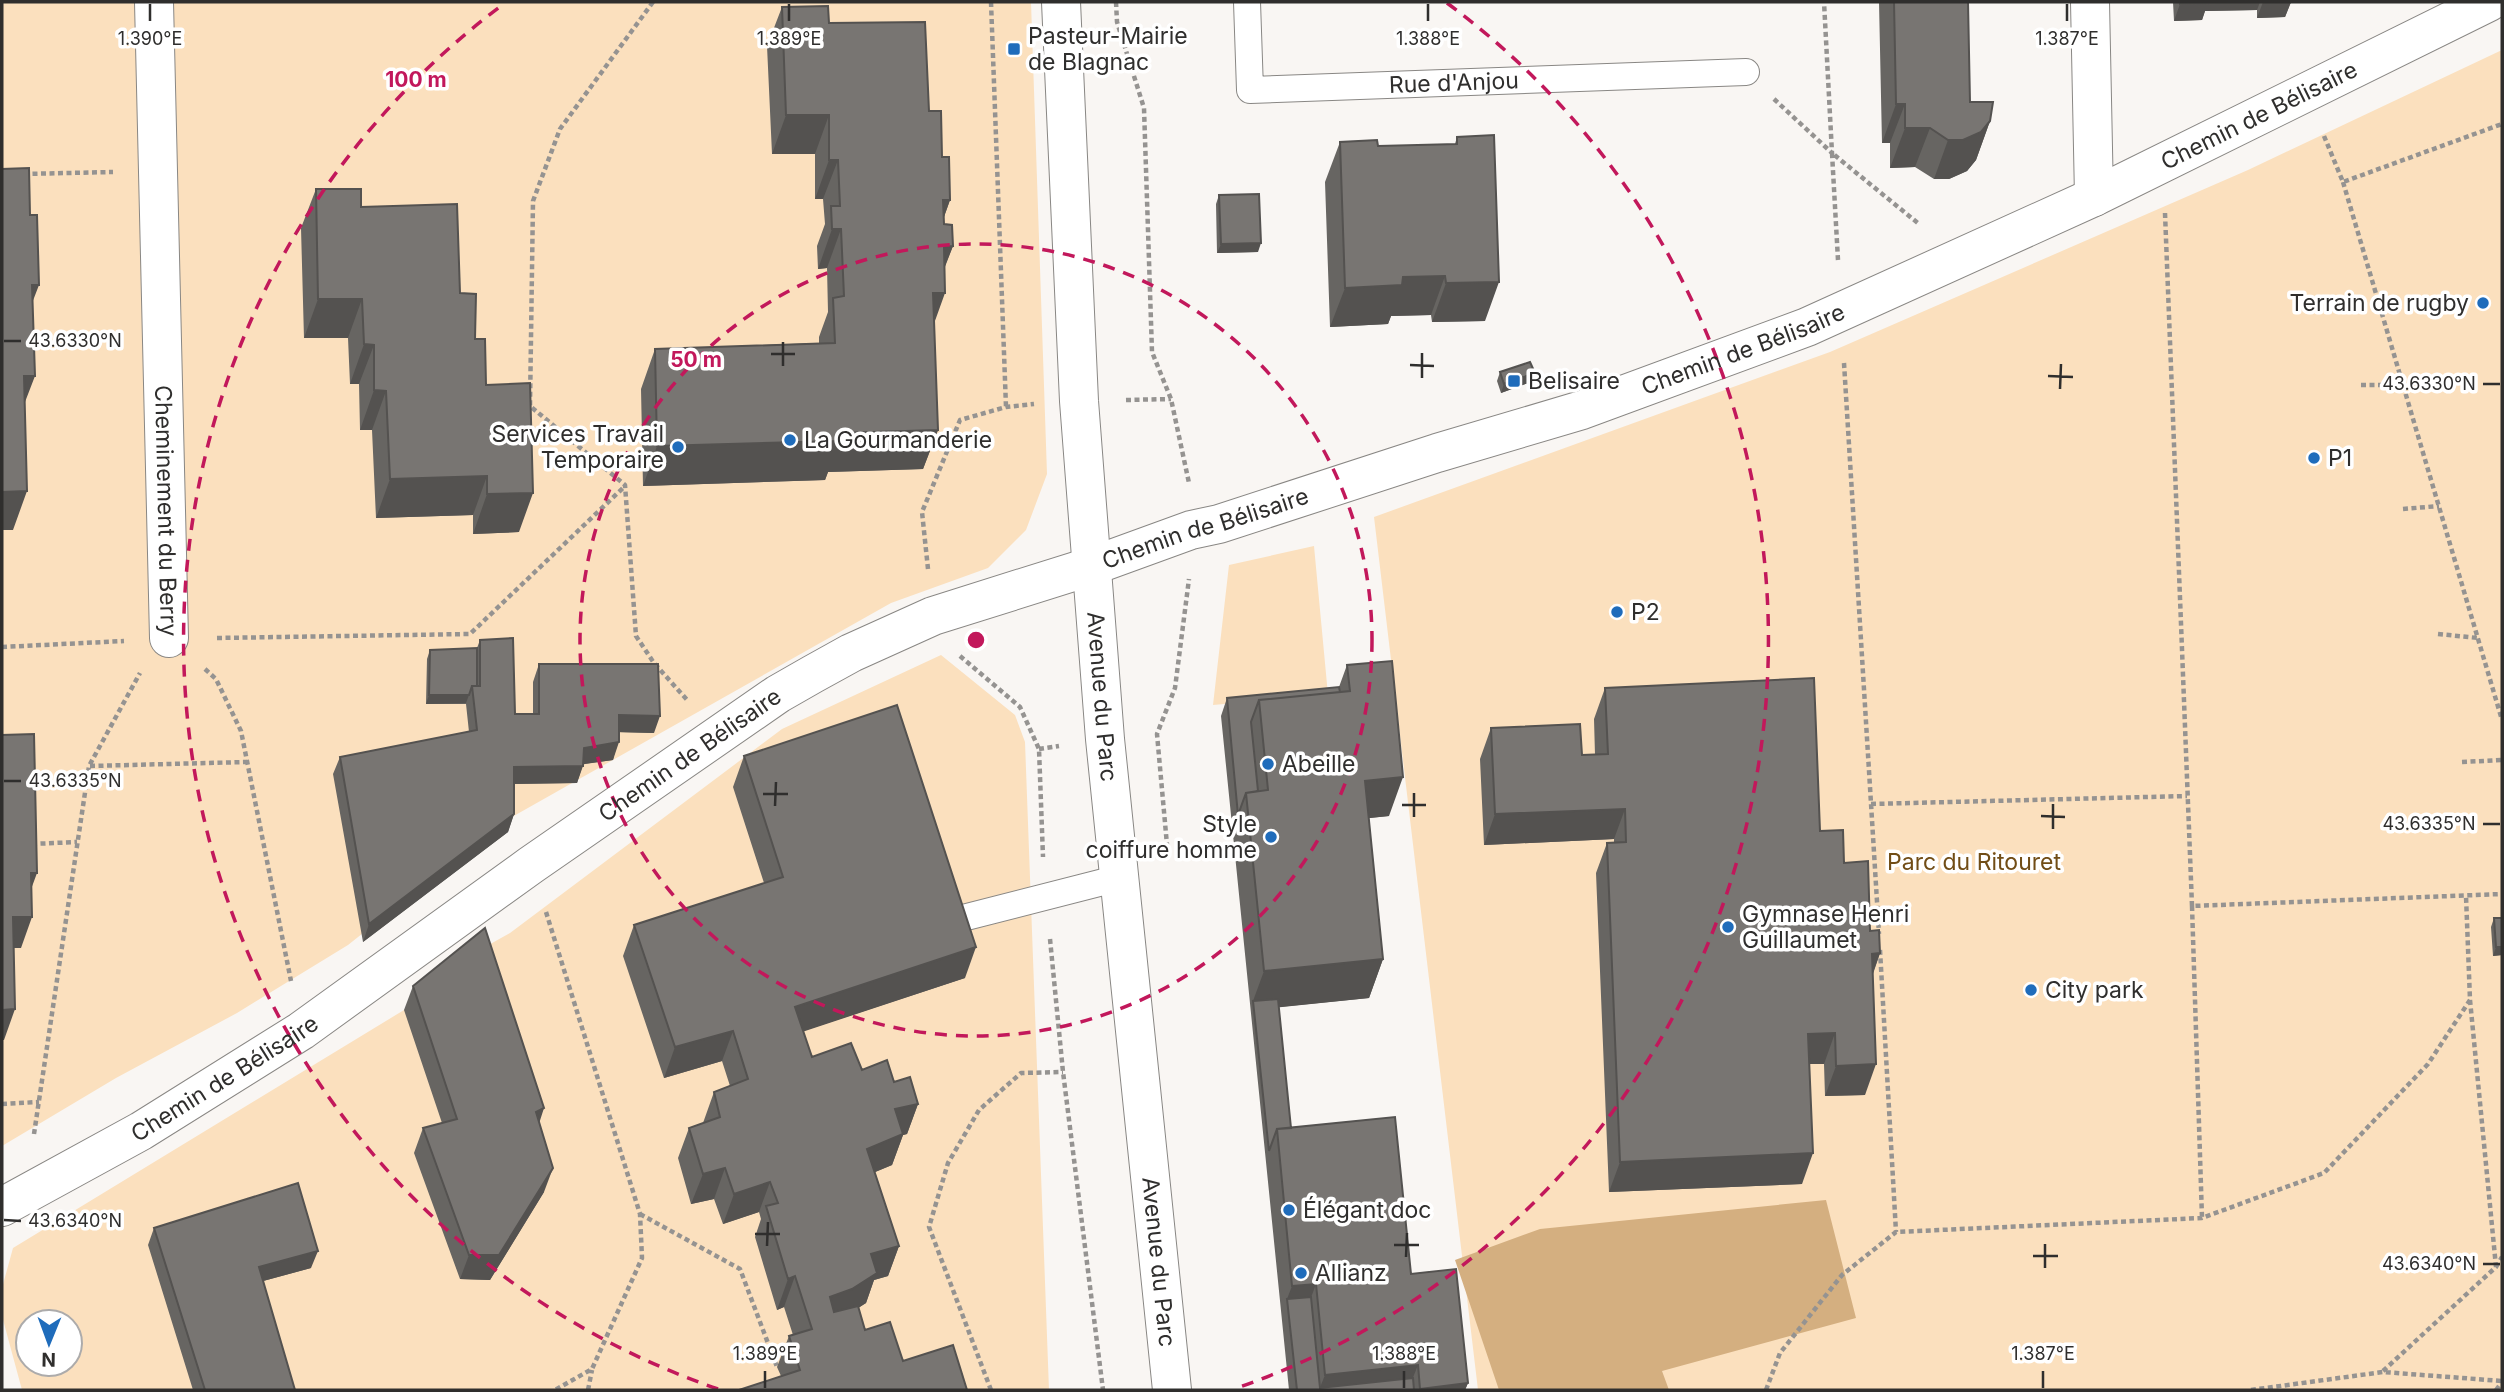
<svg xmlns="http://www.w3.org/2000/svg" width="2504" height="1392" font-family="Inter,sans-serif">
<rect width="100%" height="100%" fill="#f9f6f3"/>
<path fill="#fbe0be" fill-rule="evenodd" d="M2 2H1031L1047 474 1026 530 988 568 891 603 503 822 348 945 237 1013 116 1078 2 1146Z
M2502 50V1390H1478L1374 517 1830 352 2248 170Z
M1314 546 1328 695 1213 705 1229 565Z
M941 655 1015 715 1025 742 1049 1390H22L2 1316V1288L13 1248 404 1010 476 952 510 933 782 729ZM28 1322H70V1364H28Z"/>
<path fill="#d4af80" d="M1826 1200 1856 1318 1662 1371 1669 1390H1499L1455 1260 1540 1229Z"/>
<g fill="none" stroke-linecap="round" stroke-linejoin="round">
<g stroke="#898784" stroke-width="28">
<g id="lane">
<path id="s1" d="M1247 2 1250 90 1746 72"/>
<path d="M947 922 1119 878"/>
</g>
</g>
<g stroke="#898784" stroke-width="40">
<g id="street">
<path id="s2" d="M154 2 169 638"/>
<path d="M2090 2 2094 197"/>
<path id="s3" d="M2 1207 141 1131 301 1031 531 865 778 694 813 674 851 653 933 616 1092 566 1191 530 1219 524 1437 453 1582 410 1807 327 2094 197 2489 2"/>
</g>
</g>
<g stroke="#898784" stroke-width="40">
<g id="secondary">
<path id="s4" d="M1061 2 1079 401 1105 739 1172 1390"/>
</g>
</g>
<path stroke="#959391" stroke-width="4.5" stroke-dasharray="5 3.5" stroke-linecap="butt" d="M653 2 560 129 533 201 530 406 625 485 636 636 654 663 688 701
M991 2 1006 407
M1116 2 1117 22 1144 108 1152 352 1171 399 1189 483
M1774 99 1832 153 1824 2
M2324 136 2343 182 2502 124
M24 174 113 172
M2343 182 2502 720
M2165 213 2192 906 2502 894
M1838 260 1832 153 1919 224
M1844 363 1879 934
M2361 385H2403
M1126 400 1171 399
M2403 509 2439 506
M928 569 922 512 960 420 1006 407 1034 404
M2438 634 2478 638
M217 638 470 634 625 486
M2 647 124 641
M960 656 1020 707 1039 749 1043 857
M205 669 216 679 241 731 291 981
M1039 749 1059 746
M2462 762 2502 760
M90 766 247 762
M1871 804 2187 796
M32 844 77 842
M1168 856 1157 734 1175 688 1189 579
M2192 906 2202 1218
M546 912 640 1214 642 1258 592 1369 555 1390
M1050 939 1063 1072 1103 1390
M1880 950 1896 1232
M2470 1000 2496 1267
M2 1104 39 1102
M34 1134 89 766 140 673
M640 1214 740 1269 777 1367
M2383 1371 2496 1267 2502 1257
M588 1390 592 1370
M991 1390 929 1227 948 1163 979 1110 1021 1073 1063 1072
M1766 1390 1780 1353 1842 1275 1896 1232 2202 1218 2324 1173 2428 1064 2470 1000 2466 896
M2251 1390 2383 1372 2502 1381
M2496 1390 2502 1382"/>
<use href="#lane" stroke="#fff" stroke-width="26"/>
<use href="#street" stroke="#fff" stroke-width="38"/>
<use href="#secondary" stroke="#fff" stroke-width="38"/>
</g>
<path fill="#676562" d="M1879 2H1968L1970 102 1990 121 1976 160 1967 171 1949 179H1934L1915 167 1890 168V143H1882Z
M2173 2H2291L2285 17 2257 18V10L2205 11 2202 20 2174 21Z
M782 7 829 23 929 111 942 157 950 200 944 217V224L953 246 944 268 934 325 938 430 923 469 828 472 825 480 643 486 641 389 655 349 819 343V337L828 312 827 268 818 269 817 246 825 224 823 199H815V154H772L767 46Z
M1457 137 1485 321 1432 322 1431 315 1391 316 1388 324 1330 327 1325 182 1340 142 1378 146 1455 144Z
M316 189 361 207 460 293 475 339 519 532 473 534V515L376 518 372 430H360L359 384H350L348 338H304L301 228Z
M1219 195 1258 252 1217 253 1216 204Z
M1500 372 1535 373 1531 382 1501 393 1497 381Z
M480 640 515 714H533V682L539 664 654 733 619 732 613 760 583 764 577 783 514 784V814L508 832 363 942 333 774 340 757 469 732 466 704H426L427 659 430 650 477 648Z
M1347 665 1389 816 1369 818 1383 959 1369 998 1279 1007 1291 1128 1411 1274 1468 1383 1465 1390H1289L1221 716 1227 698 1339 687Z
M1605 688 1820 831 1844 863 1870 931 1880 953 1873 974 1865 1095 1825 1096 1824 1064H1809L1802 1184 1609 1192 1596 873 1607 843H1614V839L1484 845 1480 759 1491 728 1582 755H1595L1594 719Z
M744 756 965 978 803 1031 812 1057 862 1070 894 1082 918 1104 907 1134 903 1135 892 1165 875 1172 899 1246 888 1276 874 1280 866 1303 858 1308 865 1330 903 1361 967 1390 781 1376 777 1367 789 1336 793 1335 784 1307 777 1310 755 1237 761 1219 759 1212 723 1224 714 1199 691 1204 678 1158 689 1128 703 1123 714 1092 730 1086 722 1061 664 1078 623 956 634 925 764 883 733 787Z
M2494 918H2502V955L2493 956 2491 927Z
M413 986 539 1123 544 1192 490 1280 460 1279 414 1153 423 1128 442 1123 404 1010Z
M154 1228 311 1268 263 1281 295 1390H193L148 1245Z"/>
<path fill="#545250" d="M2205 2H2260L2257 10 2205 11 2202 20 2174 21 2180 4Z
M2263 2H2291L2285 17 2257 18Z
M1896 104H1905L1890 143H1882Z
M786 115H829L815 154H772Z
M1990 121 1976 160 1967 171 1949 179H1934L1948 140Z
M1905 128H1930L1915 167 1890 168Z
M829 160H838L823 199H815Z
M943 200H950L936 239Z
M832 229H841L827 268 818 269Z
M1261 243 1258 252 1217 253 1221 244Z
M953 246 938 285 944 247Z
M1445 276 1431 315 1391 316 1388 324 1330 327 1345 288 1403 277Z
M1499 282 1485 321 1432 322 1446 283Z
M32 285H39L24 324Z
M933 293H945L931 332Z
M318 299H362L348 338H304Z
M364 344 374 345 359 384H350Z
M1535 373 1531 382 1501 393 1504 384Z
M24 376H35L20 415Z
M374 390 386 391 372 430H360Z
M938 430 923 469 828 472 825 480 643 486 657 446 840 433Z
M487 476 473 515 376 518 390 479Z
M27 491 13 530H2V492Z
M533 493 519 532 473 534 487 494Z
M429 695H469L466 703 426 704Z
M619 715 660 716 654 733 613 732Z
M619 742 613 760 578 765 584 748Z
M583 766 577 783 508 784 514 767Z
M1403 777 1389 816 1351 820 1365 781Z
M1625 809 1614 839 1484 845 1495 814Z
M514 814 508 832 363 942 369 924Z
M31 873H37L26 903Z
M13 917H32L21 948H2Z
M976 947 965 978 784 1038 795 1007Z
M2496 947H2502V955L2493 956Z
M1880 953 1869 984 1872 954Z
M1383 959 1369 998 1254 1010 1253 1001 1264 971Z
M15 1009 4 1040H2V1010Z
M733 1031 722 1061 664 1078 675 1047Z
M1835 1033 1824 1064H1797L1808 1034Z
M1876 1064 1865 1095 1825 1096 1836 1066Z
M918 1104 907 1134 903 1135 892 1165 856 1180 867 1149 895 1109Z
M544 1108 536 1133V1112Z
M1813 1153 1802 1184 1609 1192 1620 1162Z
M553 1168 544 1192 490 1280 460 1279 469 1255Z
M725 1168 714 1199 691 1204 703 1174Z
M770 1182 759 1212 723 1224 734 1194Z
M899 1246 888 1276 874 1280 866 1303 841 1319 818 1328 830 1297 871 1254Z
M318 1251 311 1268 252 1284 259 1267Z
M795 1276 784 1307 777 1310 788 1279Z
M1316 1284 1305 1314 1287 1299 1292 1286Z
M1418 1365 1408 1390H1319L1325 1375Z
M1468 1383 1465 1390H1419L1420 1389Z"/>
<path fill="#787572" stroke="#545250" stroke-width="2" d="M1894 2H1968L1970 102H1993L1990 121 1981 132 1963 140H1948L1930 128H1905V104H1896Z
M2180 2H2208V3L2180 4Z
M828 6 829 23 925 22 929 111H941L942 157H949L950 200H943L944 224 952 225 953 246 944 247 945 293H933L938 430 840 433 839 441 657 446 655 349 835 343 833 298 844 296 841 229H832L831 206H840L838 160H829V115H786L782 7Z
M1494 135 1499 282 1446 283 1445 276 1403 277 1402 285 1345 288 1340 142 1377 140 1378 146 1457 144V137Z
M29 168 30 215H37L39 285H32L35 376H24L27 491 2 492V169Z
M316 189H361V207L457 204 460 293 476 294 475 339H485L486 385 530 383 533 493 487 494V476L390 479 386 391 374 390V345L364 344 362 299H318Z
M1259 194 1261 243 1221 244 1219 195Z
M1530 362 1535 373 1504 384 1500 372Z
M513 638 515 714H539V664H658L660 716 619 715V742L584 748 583 766 514 767V814L369 924 340 757 477 730 472 686H480V640Z
M477 648V686H472L469 695H429L430 650Z
M1392 661 1403 777 1365 781 1383 959 1264 971 1246 793 1268 790 1259 700 1350 691 1347 665Z
M1814 678 1820 831 1843 830 1844 863 1868 861 1870 931 1879 930 1880 953 1872 954 1876 1064 1836 1066 1835 1033 1808 1034 1813 1153 1620 1162 1607 843 1626 842 1625 809 1495 814 1491 728 1580 724 1582 755 1608 754 1605 688Z
M1339 687 1340 692 1259 700 1251 722 1258 791 1246 793 1238 815 1227 698Z
M897 705 976 947 795 1007 812 1057 851 1043 862 1070 887 1060 894 1082 910 1077 918 1104 895 1109 903 1134 867 1149 899 1246 871 1254 877 1273 852 1289 830 1297 834 1312 858 1306 865 1330 890 1322 903 1361 953 1345 967 1390H739L800 1370 789 1336 812 1329 795 1276 788 1279 766 1206 778 1203 770 1182 734 1194 725 1168 703 1174 689 1128 720 1117 714 1092 748 1079 733 1031 675 1047 634 925 783 877 744 756Z
M34 734 37 873H31L32 917H13L15 1009 2 1010V735Z
M2494 918H2502V947H2496Z
M485 928 544 1108 536 1112 553 1168 499 1255H469L423 1128 457 1119 413 986Z
M1278 999 1291 1128 1277 1129 1269 1151 1253 1001Z
M1395 1117 1411 1274 1456 1269 1468 1383 1420 1389 1418 1365 1325 1375 1316 1284 1292 1286 1277 1129Z
M298 1183 318 1251 259 1267 295 1390H205L154 1228Z
M1311 1297 1320 1388 1413 1378 1414 1390H1297L1287 1299Z"/>
<path fill="none" stroke="#2f2e2d" stroke-width="2.5" d="M150 21V4M789 21V4M1428 21V4M2067 21V4M4 341H21M771 354H795M1410 365 1434 366M783 366V342M2048 376 2073 377M1422 378V353M2483 384H2500M2060 389 2061 364M4 781H21M763 794H788M1402 805H1426M775 806 776 782M2041 816 2065 817M1414 817V793M2483 824H2500M2053 829V804M4 1220 21 1221M755 1234H780M1394 1245H1419M767 1246 768 1222M2033 1256H2058M1406 1257 1407 1233M2483 1264H2500M2045 1268V1244M765 1388V1371M1404 1388V1371M2043 1388V1371"/>
<g fill="none" stroke="#c2185b" stroke-width="3.5" stroke-dasharray="12 9">
<circle cx="976" cy="640" r="396"/>
<path d="M718 1389A792 792 0 0 1 505 3M1447 3A792 792 0 0 1 1234 1389"/>
</g>
<g fill="#1f6cbb" stroke="#fff" stroke-width="2.5">
<rect x="1007" y="42" width="14" height="14" rx="3.5"/>
<circle cx="2483" cy="303" r="7"/>
<rect x="1507" y="374" width="14" height="14" rx="3.5"/>
<circle cx="790" cy="440" r="7"/>
<circle cx="678" cy="447" r="7"/>
<circle cx="2314" cy="458" r="7"/>
<circle cx="1617" cy="612" r="7"/>
<circle cx="1268" cy="764" r="7"/>
<circle cx="1271" cy="837" r="7"/>
<circle cx="1728" cy="927" r="7"/>
<circle cx="2031" cy="990" r="7"/>
<circle cx="1289" cy="1210" r="7"/>
<circle cx="1301" cy="1273" r="7"/>
</g>
<g text-anchor="middle" stroke-width="7" stroke-linejoin="round" paint-order="stroke">
<g font-size="23" fill="#2f2e2d" stroke="#fff" text-anchor="start">
<text x="1028" y="44">Pasteur-Mairie<tspan x="1028" dy="26">de Blagnac</tspan></text>
<text x="2469" y="311" text-anchor="end">Terrain de rugby</text>
<text x="1528" y="389">Belisaire</text>
<text x="664" y="442" text-anchor="end">Services Travail<tspan x="664" dy="26">Temporaire</tspan></text>
<text x="804" y="448">La Gourmanderie</text>
<text x="2328" y="466">P1</text>
<text x="1631" y="620">P2</text>
<text x="1282" y="772">Abeille</text>
<text x="1257" y="832" text-anchor="end">Style<tspan x="1257" dy="26">coiffure homme</tspan></text>
<text x="1742" y="922">Gymnase Henri<tspan x="1742" dy="26">Guillaumet</tspan></text>
<text x="2045" y="998">City park</text>
<text x="1303" y="1218">Élégant doc</text>
<text x="1315" y="1281">Allianz</text>
</g>
<g font-size="23" fill="#2f2e2d" stroke="#fff">
<text dy="8" stroke="none"><textPath href="#s1" startOffset="292">Rue d'Anjou</textPath></text>
<text dy="8" stroke="none"><textPath href="#s3" startOffset="2525">Chemin de Bélisaire</textPath></text>
<text dy="8" stroke="none"><textPath href="#s3" startOffset="1958">Chemin de Bélisaire</textPath></text>
<text dy="8" stroke="none"><textPath href="#s2" startOffset="509">Cheminement du Berry</textPath></text>
<text dy="8" stroke="none"><textPath href="#s3" startOffset="1391">Chemin de Bélisaire</textPath></text>
<text dy="8" stroke="none"><textPath href="#s4" startOffset="696">Avenue du Parc</textPath></text>
<text dy="8" stroke="none"><textPath href="#s3" startOffset="824">Chemin de Bélisaire</textPath></text>
<text dy="8" stroke="none"><textPath href="#s3" startOffset="257">Chemin de Bélisaire</textPath></text>
<text dy="8" stroke="none"><textPath href="#s4" startOffset="1264">Avenue du Parc</textPath></text>
</g>
<g font-size="23" fill="#714d16" stroke="#fff">
<text x="1974" y="870">Parc du Ritouret</text>
</g>
</g>
<g font-size="18" text-anchor="middle" fill="#2f2e2d" stroke="#fff" stroke-width="7" stroke-linejoin="round" paint-order="stroke">
<text x="150" y="45">1.390°E</text>
<text x="789" y="45">1.389°E</text>
<text x="1428" y="45">1.388°E</text>
<text x="2067" y="45">1.387°E</text>
<text x="75" y="347">43.6330°N</text>
<text x="2429" y="390">43.6330°N</text>
<text x="75" y="787">43.6335°N</text>
<text x="2429" y="830">43.6335°N</text>
<text x="75" y="1227">43.6340°N</text>
<text x="2429" y="1270">43.6340°N</text>
<text x="765" y="1360">1.389°E</text>
<text x="1404" y="1360">1.388°E</text>
<text x="2043" y="1360">1.387°E</text>
</g>
<circle cx="976" cy="640" r="10" fill="#c2185b" stroke="#fff" stroke-width="3.5"/>
<g font-size="21" text-anchor="middle" font-weight="bold" fill="#c2185b" stroke="#fff" stroke-width="7" stroke-linejoin="round" paint-order="stroke">
<text x="416" y="87">100 m</text>
<text x="696" y="367">50 m</text>
</g>
<rect width="2504" height="1392" fill="none" stroke="#2f2e2d" stroke-width="7"/>
<g transform="translate(49 1343) rotate(181)"><circle r="33" fill="#ffffff" stroke="#acabab" stroke-width="2"/>
<path d="M0-5L12 26L0 18L-12 26Z" fill="#1f6cbb"/>
<text y="-10" font-size="19" font-weight="bold" text-anchor="middle" fill="#2f2e2d">N</text>
</g>
</svg>
